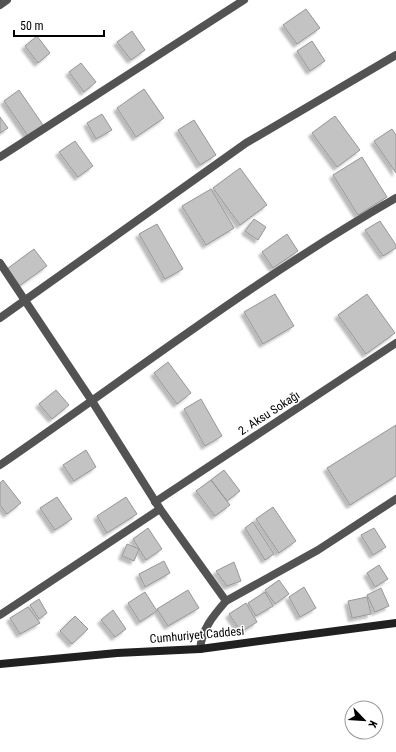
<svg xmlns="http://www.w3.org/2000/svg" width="396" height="752" font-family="'Roboto Condensed',sans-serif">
<defs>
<filter id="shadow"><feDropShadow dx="-3.5" dy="3.5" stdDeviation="1" flood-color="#0004"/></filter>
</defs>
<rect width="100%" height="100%" fill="#fff"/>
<path fill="#c3c3c3" stroke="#979797" filter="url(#shadow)" d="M306 9 320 28 297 44 283 25Z
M132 31 145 50 131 60 117 42Z
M37 36 50 53 38 63 25 46Z
M312 41 325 61 310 71 297 51Z
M81 63 96 82 84 92 69 72Z
M144 89 164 118 136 137 117 108Z
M19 90 43 125 28 136 4 101Z
M102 114 112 130 96 139 87 123Z
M335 116 360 150 337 167 312 133Z
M0 117 8 128 0 133Z
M194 120 216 155 200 165 178 130Z
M392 129 396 135V173L374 141Z
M75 141 93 166 78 177 59 152Z
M362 157 387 197 358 215 333 175Z
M240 168 267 205 240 225 213 188Z
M211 189 234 228 206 245 182 206Z
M254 219 266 227 258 240 245 231Z
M380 221 396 245V248L383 256 365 230Z
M157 224 183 269 165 279 139 234Z
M287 234 298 251 273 268 262 252Z
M34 249 47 266 19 286 7 269Z
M275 294 294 326 263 344 244 312Z
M367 294 395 333 366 354 338 315Z
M168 362 191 393 177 404 154 373Z
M56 390 69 405 52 419 39 404Z
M201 399 222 436 205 446 184 409Z
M396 425V476L350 505 327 468Z
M86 450 96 467 74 481 63 465Z
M224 470 240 491 227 501 211 480Z
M3 480 21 503 7 514 0 505V483Z
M211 480 230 505 215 516 196 491Z
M57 497 72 519 55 530 40 508Z
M126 497 137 514 107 533 97 516Z
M273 507 296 541 279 553 256 519Z
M253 522 274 554 265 560 245 528Z
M148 528 162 549 146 560 133 539Z
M374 528 386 547 373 555 361 535Z
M127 544 139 549 134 561 122 556Z
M164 561 170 573 145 587 139 574Z
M234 562 241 581 227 586 216 571Z
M379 565 388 579 375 587 367 573Z
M279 580 289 594 275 604 265 590Z
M304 587 316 608 300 617 289 597Z
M381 588 389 606 375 612 367 595Z
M188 590 199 608 168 626 157 609Z
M145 592 157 611 140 622 128 603Z
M265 592 273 606 256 616 248 603Z
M367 597 371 614 352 618 348 601Z
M39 599 47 613 39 619 30 605Z
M246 603 257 622 241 632 229 614Z
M28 607 40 623 20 634 10 618Z
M113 610 126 629 115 637 101 620Z
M75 616 88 629 72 644 60 631Z"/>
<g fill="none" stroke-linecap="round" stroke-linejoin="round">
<path stroke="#535353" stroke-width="8" d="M0 5 7 0
M0 157 244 0
M0 318 246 143 396 55
M0 465C131 375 258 277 396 198
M155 502 396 343
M226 601 318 550 396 499
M0 615 160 509"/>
<path stroke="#535353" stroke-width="8" d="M0 263 92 401 160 509 226 601C213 616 202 629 200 649"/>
<path stroke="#202020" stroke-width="8" d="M0 664 117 653 200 649 396 623"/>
</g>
<g text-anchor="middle" stroke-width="3" stroke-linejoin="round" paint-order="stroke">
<g font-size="12" fill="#000" stroke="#fff">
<text transform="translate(269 413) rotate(-33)" y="4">2. Aksu Sokağı</text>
<text transform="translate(197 635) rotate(-5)" y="4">Cumhuriyet Caddesi</text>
</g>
</g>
<g transform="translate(364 720) rotate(115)"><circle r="19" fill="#ffffff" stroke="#999999"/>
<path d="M0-3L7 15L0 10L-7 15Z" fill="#000000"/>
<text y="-6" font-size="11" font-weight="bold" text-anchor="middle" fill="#000000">K</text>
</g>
<path d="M14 30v6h90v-6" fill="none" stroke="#000000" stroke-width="2"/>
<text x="20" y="30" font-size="12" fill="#000000" stroke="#ffffff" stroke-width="3" paint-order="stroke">50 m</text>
</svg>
